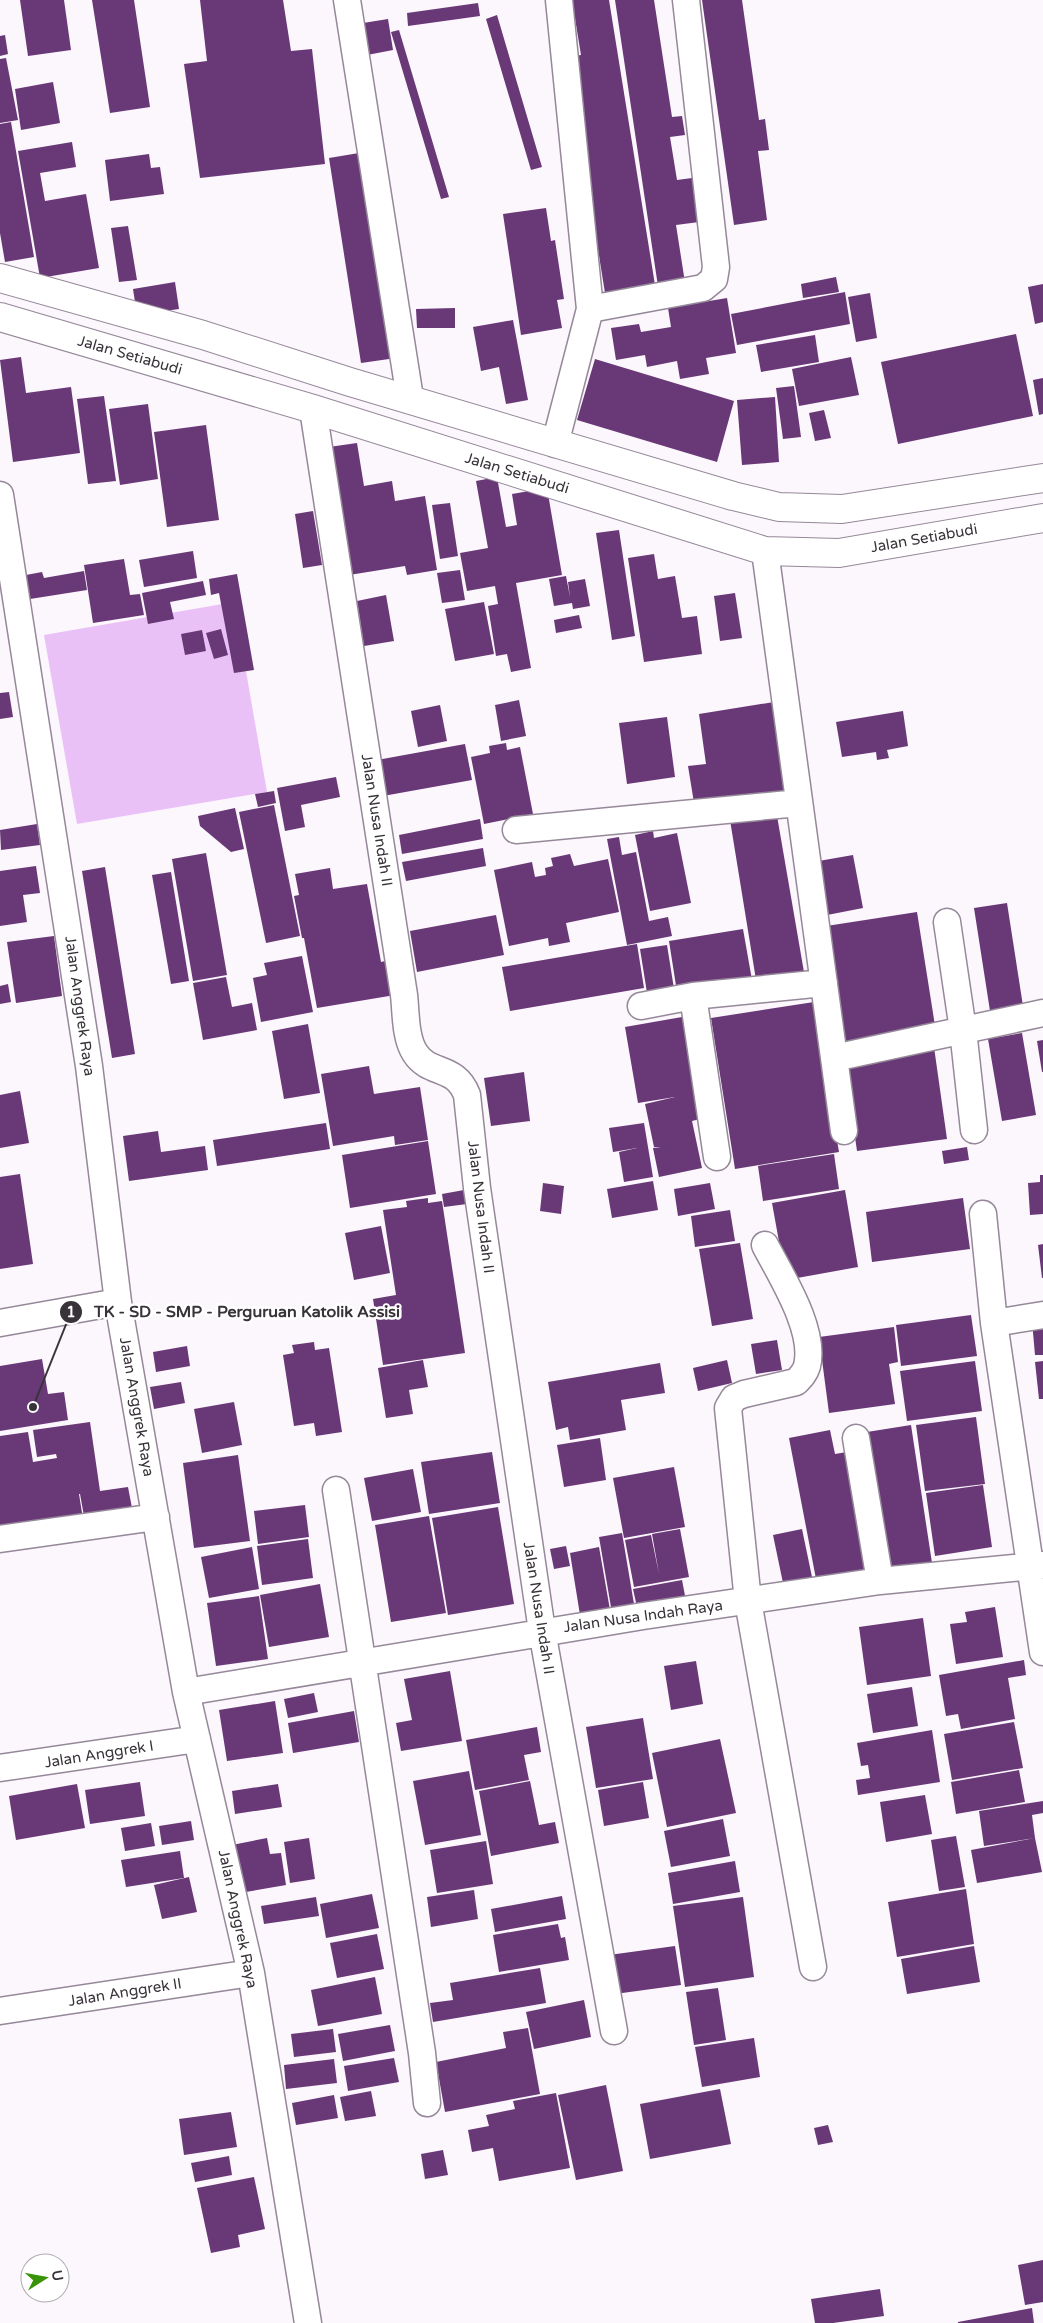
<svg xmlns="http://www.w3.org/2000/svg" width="1043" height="2323" font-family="'Varela Round',sans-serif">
<rect width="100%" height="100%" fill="#fcf6fd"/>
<path fill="#eac1f7" d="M234 602 267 792 77 824 44 635Z"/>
<path fill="#693877" d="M20 0H64L71 50 28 56Z
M92 0H134L150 107 110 113Z
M200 0H283L291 51 312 49 325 164 200 178 184 64 207 61Z
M572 0H609L655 285 605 293 567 57 581 55Z
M615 0H654L672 117 682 116 685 135 670 137 677 180 692 178 699 222 676 225 686 289 659 293Z
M702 0H742L759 120 765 119 769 150 758 151 767 220 734 225Z
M478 3 480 16 408 26 407 13Z
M497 15 542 167 531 170 486 19Z
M388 19 393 50 362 56 357 24Z
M399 30 449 197 441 199 391 32Z
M5 35 8 54 0 56V36Z
M6 58 18 120 0 123V59Z
M53 82 60 123 21 130 15 89Z
M11 122 34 257 5 262 0 233V124Z
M72 142 76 167 40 173 45 201 86 194 99 268 40 278 18 151Z
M365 152 396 358 361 363 329 158Z
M149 154 151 168 160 167 164 194 110 201 105 160Z
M546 208 551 241 555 240 564 299 557 300 562 328 521 335 503 214Z
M128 226 137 280 119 282 111 228Z
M836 277 839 292 803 298 801 284Z
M175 282 179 309 137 315 133 289Z
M1043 284V322L1035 324 1028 287Z
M845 292 850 324 737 345 731 314Z
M870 293 877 338 856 342 848 297Z
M727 298 736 353 706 358 709 374 680 379 677 361 647 367 645 355 616 360 611 328 639 324 641 332 671 327 668 308Z
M455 308V328H417L416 309Z
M513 320 528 400 506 404 499 367 481 371 473 327Z
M1016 334 1033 416 898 444 881 362Z
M815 335 819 362 761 372 756 345Z
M21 357 26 393 71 387 80 453 13 462 0 360Z
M851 357 859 395 799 406 792 369Z
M595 359 734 401 717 462 577 420Z
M1043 378V414L1039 415 1033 380Z
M794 386 801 437 783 439 776 388Z
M104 396 116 481 88 484 77 399Z
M775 397 779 462 742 465 737 400Z
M148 404 158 479 120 485 109 409Z
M824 410 831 438 815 441 809 413Z
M206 425 219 520 167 527 154 432Z
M357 443 364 486 392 481 395 501 425 496 437 570 407 575 405 566 343 576 322 448Z
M497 477 506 527 517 525 512 494 547 488 562 575 516 583 531 668 511 672 507 654 496 656 488 606 498 604 495 586 467 591 460 553 488 548 476 481Z
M450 503 458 556 440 559 432 505Z
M313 511 322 565 303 568 295 514Z
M619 530 635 636 612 640 596 533Z
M193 551 197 578 144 587 139 560Z
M654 554 658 579 675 576 682 618 697 616 702 654 644 662 628 558Z
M124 559 130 595 140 594 144 615 93 623 84 565Z
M460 570 465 600 442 603 437 573Z
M84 571 87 590 30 599 26 575 42 572 44 578Z
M237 574 254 670 234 673 219 593 211 595 209 579Z
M566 576 570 597 568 582 585 579 590 606 573 609 572 603 554 606 549 579Z
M203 581 206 595 170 602 174 619 148 624 142 593Z
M735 593 742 638 720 641 714 596Z
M386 595 394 641 364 646 357 601Z
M484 602 494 654 455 661 445 609Z
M579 615 582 628 556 633 554 620Z
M221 629 228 655 214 659 206 633Z
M202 630 206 651 185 655 181 634Z
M9 692 13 717 0 719V693Z
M519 700 526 736 501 741 495 705Z
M774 702 787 795 695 809 688 766 706 764 699 714Z
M440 705 447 741 418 747 411 711Z
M903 711 908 746 887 750 889 758 877 760 876 752 842 757 836 722Z
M667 717 675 777 627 784 619 723Z
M506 743 507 750 520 747 533 814 484 824 471 757 490 753 489 746Z
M465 744 472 780 383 796 377 760Z
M336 777 340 797 301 805 305 827 285 831 277 788Z
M274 791 276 803 258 807 255 794Z
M274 805 300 936 266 943 239 812Z
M235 808 244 849 231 852 200 826 198 816Z
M776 810 805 978 757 986 730 820Z
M480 819 483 839 402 854 399 835Z
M37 824 40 845 1 850 0 830Z
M653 831 654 838 677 833 691 903 650 911 635 835Z
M619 837 622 855 636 852 649 921 668 917 672 936 627 945 607 839Z
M483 848 486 866 406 881 402 862Z
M206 853 227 975 193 981 172 859Z
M570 854 574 866 608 859 619 912 566 923 570 942 549 946 548 938 509 946 494 870 532 862 535 877 546 875 545 868 553 866 551 858Z
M853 855 863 908 822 916 813 862Z
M36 866 40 893 23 895 27 922 0 926V871Z
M105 867 135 1054 112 1058 82 871Z
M330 868 333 889 367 884 381 962 389 960 395 995 317 1008 304 938H302L294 896 299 895 295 874Z
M171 872 189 981 171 984 152 875Z
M1007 903 1023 1006 990 1011 974 908Z
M917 912 936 1032 839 1047 820 927Z
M496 915 504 955 417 972 410 931Z
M743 929 752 980 677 992 669 941Z
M54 936 62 996 16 1003 7 942Z
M637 944 644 988 510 1011 502 967Z
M667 945 675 995 648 999 640 949Z
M302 956 313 1012 261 1022 253 978 267 975 264 963Z
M226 977 232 1007 252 1003 257 1030 203 1040 193 983Z
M8 984 11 1002 0 1004V986Z
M814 1002 839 1152 735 1169 711 1018Z
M682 1017 700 1119 692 1121 702 1168 659 1177 653 1148 661 1147H654L645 1104 675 1097 638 1103 625 1027Z
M308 1024 320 1093 284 1099 272 1031Z
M1022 1033 1036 1115 1002 1121 988 1039Z
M1043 1040V1072H1042L1037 1041Z
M934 1047 947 1139 857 1151 844 1060Z
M369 1066 374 1094 420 1087 428 1140 395 1145 394 1136 333 1146 321 1074Z
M524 1072 530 1121 491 1126 484 1078Z
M20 1091 29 1143 0 1148V1095Z
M326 1123 330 1149 217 1166 213 1140Z
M644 1123 653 1177 624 1182 619 1152 637 1148 613 1152 609 1128Z
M158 1131 161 1152 205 1146 208 1170 129 1181 123 1136Z
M428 1141 436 1194 350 1208 342 1155Z
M967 1147 969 1160 944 1164 942 1151Z
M834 1154 839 1189 763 1201 758 1166Z
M20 1174 33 1264 0 1269V1177Z
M1040 1175H1043V1214L1030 1215 1028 1183 1040 1182Z
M653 1181 658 1210 612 1218 607 1189Z
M543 1183 564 1186 561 1214 540 1211Z
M710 1183 715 1209 678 1216 674 1189Z
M464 1190 467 1204 444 1207 442 1194Z
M845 1190 858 1267 786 1280 772 1203Z
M428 1198V1203L442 1201 465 1353 383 1365 373 1299 396 1295 383 1210 407 1207 406 1201Z
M963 1198 970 1249 872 1262 866 1212Z
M730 1210 735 1241 695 1247 691 1216Z
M381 1226 390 1273 354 1280 345 1233Z
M740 1243 753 1319 712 1326 699 1249Z
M1043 1244V1278H1042L1038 1245Z
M971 1315 977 1356 901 1366 896 1325Z
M1043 1320V1355H1035L1032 1321Z
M894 1327 898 1362 889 1364 895 1404 829 1413 819 1337Z
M777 1340 782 1370 756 1374 751 1344Z
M314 1342 315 1350 329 1348 342 1432 316 1436 314 1423 294 1426 283 1355 294 1353 292 1345Z
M187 1346 190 1366 156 1372 153 1352Z
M42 1359 48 1394 64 1392 68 1420 0 1431V1366Z
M423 1360 428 1387 409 1390 413 1414 386 1418 378 1368Z
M727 1360 732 1383 698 1391 693 1368Z
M975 1361 982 1411 907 1421 900 1371Z
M1043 1361V1399H1039L1035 1362Z
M660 1363 665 1393 621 1400 626 1430 570 1440 568 1427 556 1430 548 1382Z
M181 1382 185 1403 154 1409 150 1387Z
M234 1402 242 1445 202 1453 194 1409Z
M976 1417 985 1484 925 1491 916 1425Z
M90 1422 100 1491 128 1487 132 1508 84 1516 80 1494H79L83 1519 0 1534V1436L28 1432 33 1462 57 1458 56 1454 37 1457 33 1430Z
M911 1425 932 1563 889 1570 867 1432Z
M830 1430 835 1454 847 1452 869 1569 816 1579 789 1438Z
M600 1438 606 1480 564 1487 557 1445Z
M492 1452 500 1503 429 1514 421 1462Z
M238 1455 250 1541 194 1548 183 1463Z
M674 1467 685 1527 624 1538 613 1478Z
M413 1469 421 1512 372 1521 364 1478Z
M983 1485 992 1547 935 1556 926 1493Z
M305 1505 309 1537 258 1544 254 1511Z
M498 1507 514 1604 448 1615 432 1518Z
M429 1516 446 1613 391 1622 375 1525Z
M680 1529 689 1577 634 1587 625 1540 651 1535 659 1574 652 1534Z
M802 1529 812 1577 783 1583 773 1535Z
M622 1533 635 1610 612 1613 599 1537Z
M308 1539 313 1578 262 1585 257 1546Z
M566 1546 570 1566 554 1569 550 1549Z
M252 1547 259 1589 209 1598 201 1557Z
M599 1547 610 1610 580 1615 570 1553Z
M682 1580 687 1606 639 1616 633 1589Z
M320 1584 329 1637 269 1647 260 1595Z
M259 1596 268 1659 216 1666 207 1603Z
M995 1607 1003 1657 956 1664 950 1624 967 1622 965 1612Z
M923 1618 931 1676 867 1685 859 1627Z
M1024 1660 1026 1675 1008 1678 1015 1719 961 1729 958 1714 946 1716 939 1675Z
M696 1661 703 1704 671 1710 664 1666Z
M450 1671 462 1741 401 1751 396 1723 412 1720 404 1679Z
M912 1687 918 1726 873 1733 867 1694Z
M314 1693 318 1712 288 1718 284 1699Z
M275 1701 283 1753 227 1761 219 1710Z
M354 1711 359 1742 293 1753 288 1723Z
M643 1718 653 1779 596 1788 586 1727Z
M1014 1722 1023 1768 952 1780 944 1734Z
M537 1727 541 1752 524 1755 529 1780 475 1790 466 1740Z
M932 1730 940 1782 858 1795 856 1780 870 1778 868 1765 861 1766 857 1743Z
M720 1739 736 1813 667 1827 652 1753Z
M1019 1770 1025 1802 956 1814 951 1782Z
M469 1771 481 1835 425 1845 413 1781Z
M530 1781 539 1825 555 1822 559 1843 491 1856 479 1791Z
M140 1782 145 1816 90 1824 85 1790Z
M643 1782 649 1818 604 1826 598 1790Z
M77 1784 85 1828 16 1840 9 1796Z
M278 1784 282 1807 235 1814 232 1791Z
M925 1795 932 1834 886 1842 880 1802Z
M1043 1801V1813L1032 1815 1035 1838 984 1846 979 1811Z
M723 1819 730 1856 671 1867 664 1831Z
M191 1821 194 1840 162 1845 159 1826Z
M151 1823 155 1846 125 1851 121 1828Z
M956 1836 965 1887 939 1891 931 1840Z
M267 1838 270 1854 281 1853 286 1885 240 1893 232 1845Z
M309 1838 315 1879 290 1883 284 1842Z
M1035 1838 1042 1872 977 1883 971 1850Z
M486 1841 493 1884 437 1893 430 1850Z
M180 1851 184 1878 126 1887 121 1860Z
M735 1861 740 1892 673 1904 668 1873Z
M189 1877 197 1912 162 1919 154 1885Z
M966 1889 974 1944 897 1957 888 1902Z
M474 1890 478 1919 431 1927 427 1897Z
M372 1894 379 1928 326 1938 320 1904Z
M562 1896 566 1919 495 1932 491 1909Z
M316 1897 319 1916 264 1924 261 1906Z
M743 1897 754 1977 685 1987 673 1906Z
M558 1924 561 1938 565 1937 569 1960 499 1972 493 1935Z
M377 1934 384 1969 337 1978 330 1943Z
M675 1946 681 1985 615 1994 609 1955Z
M974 1946 980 1982 907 1994 901 1959Z
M540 1968 546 2003 433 2022 430 2003 453 2000 450 1983Z
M375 1977 382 2014 318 2026 311 1990Z
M718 1988 726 2040 694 2045 686 1992Z
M584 2000 591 2037 534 2049 526 2012Z
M390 2025 395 2051 343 2061 338 2034Z
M528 2028 540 2094 445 2112 436 2062 506 2048 503 2032Z
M333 2029 336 2052 294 2057 291 2034Z
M754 2038 760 2077 702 2087 695 2047Z
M394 2058 399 2082 348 2091 344 2066Z
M334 2059 337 2083 286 2089 284 2065Z
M606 2085 623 2171 576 2180 558 2095Z
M720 2089 731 2144 650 2159 640 2104Z
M371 2091 376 2116 345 2121 340 2097Z
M556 2093 570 2168 499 2181 493 2148 472 2152 468 2130 489 2126 486 2115 515 2109 513 2101Z
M334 2095 338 2118 296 2125 292 2103Z
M231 2112 237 2147 184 2155 179 2119Z
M828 2125 833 2142 818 2145 814 2128Z
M443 2150 448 2175 425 2179 421 2154Z
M229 2156 232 2175 195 2182 191 2163Z
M254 2177 265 2229 238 2235 240 2247 211 2253 197 2188Z
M1043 2260V2302L1025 2305 1018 2265Z
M880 2289 884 2316 833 2323H815L811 2299Z
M1032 2308 1034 2323H958V2322Z"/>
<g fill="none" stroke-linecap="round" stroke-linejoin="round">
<g stroke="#958899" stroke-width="29">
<path id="minor" d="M347 0 410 398
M590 309 703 288 714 279 716 267 686 0
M313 409 404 995C406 1012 405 1038 415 1053 430 1076 455 1064 467 1095L477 1188 542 1631 614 2031
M555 444 590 309 559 0
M0 495 89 1066 118 1302 186 1692 251 1973 308 2323
M765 551 844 1131
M516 830 799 803
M947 922 963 1030 974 1130
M693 996 717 1157
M641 1006 693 996 824 983
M834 1058 1043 1013
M983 1214 994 1323 1043 1652
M765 1245C781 1276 816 1330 807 1366 805 1373 801 1377 796 1382L744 1394 734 1398 728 1408 748 1601 813 1967
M0 1323 118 1302
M994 1323 1043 1315
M856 1438 880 1581
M336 1490 422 2053 427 2103
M0 1539 156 1517
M186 1692 643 1616 880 1581 1043 1565
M0 1768 197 1739
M0 2011 251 1973"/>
</g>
<g stroke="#958899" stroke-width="30">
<path id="primary" d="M0 278 203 335 350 382 733 496 779 507 842 509 1043 478
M0 317 313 409 765 551 839 553 1043 518"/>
</g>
<use href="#minor" stroke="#fff" stroke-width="26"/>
<use href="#primary" stroke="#fff" stroke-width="28"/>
</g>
<g text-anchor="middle" stroke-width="5" stroke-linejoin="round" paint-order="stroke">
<g font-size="15" fill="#383239" stroke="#fff">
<text transform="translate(130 355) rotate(16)" y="5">Jalan Setiabudi</text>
<text transform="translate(517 473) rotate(17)" y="5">Jalan Setiabudi</text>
<text transform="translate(924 538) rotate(-10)" y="5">Jalan Setiabudi</text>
<text transform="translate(377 820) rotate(81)" y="5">Jalan Nusa Indah II</text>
<text transform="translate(80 1006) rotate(82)" y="5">Jalan Anggrek Raya</text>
<text transform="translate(481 1207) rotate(83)" y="5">Jalan Nusa Indah II</text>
<text transform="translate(137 1407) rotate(80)" y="5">Jalan Anggrek Raya</text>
<text transform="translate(539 1608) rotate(81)" y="5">Jalan Nusa Indah II</text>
<text transform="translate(643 1616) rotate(-8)" y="5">Jalan Nusa Indah Raya</text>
<text transform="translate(99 1754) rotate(-9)" y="5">Jalan Anggrek I</text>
<text transform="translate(238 1919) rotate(78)" y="5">Jalan Anggrek Raya</text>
<text transform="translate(125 1992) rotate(-9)" y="5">Jalan Anggrek II</text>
</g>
</g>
<path fill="none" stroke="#383239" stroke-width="2" d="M33 1407L71 1312"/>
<g fill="#383239" stroke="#fff" stroke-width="2">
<circle cx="33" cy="1407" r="5"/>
<circle cx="71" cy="1312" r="12"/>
</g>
<g font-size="15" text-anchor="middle" font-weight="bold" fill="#fff">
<text x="71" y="1317">1</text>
</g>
<g font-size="16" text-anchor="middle" font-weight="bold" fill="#383239" stroke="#fff" stroke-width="5" stroke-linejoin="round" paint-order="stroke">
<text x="247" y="1317">TK - SD - SMP - Perguruan Katolik Assisi</text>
</g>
<g transform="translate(45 2278) rotate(79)"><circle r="24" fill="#ffffff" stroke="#afadb0"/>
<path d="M0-4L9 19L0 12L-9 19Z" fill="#399307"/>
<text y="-8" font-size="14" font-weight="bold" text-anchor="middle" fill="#383239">U</text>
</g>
</svg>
